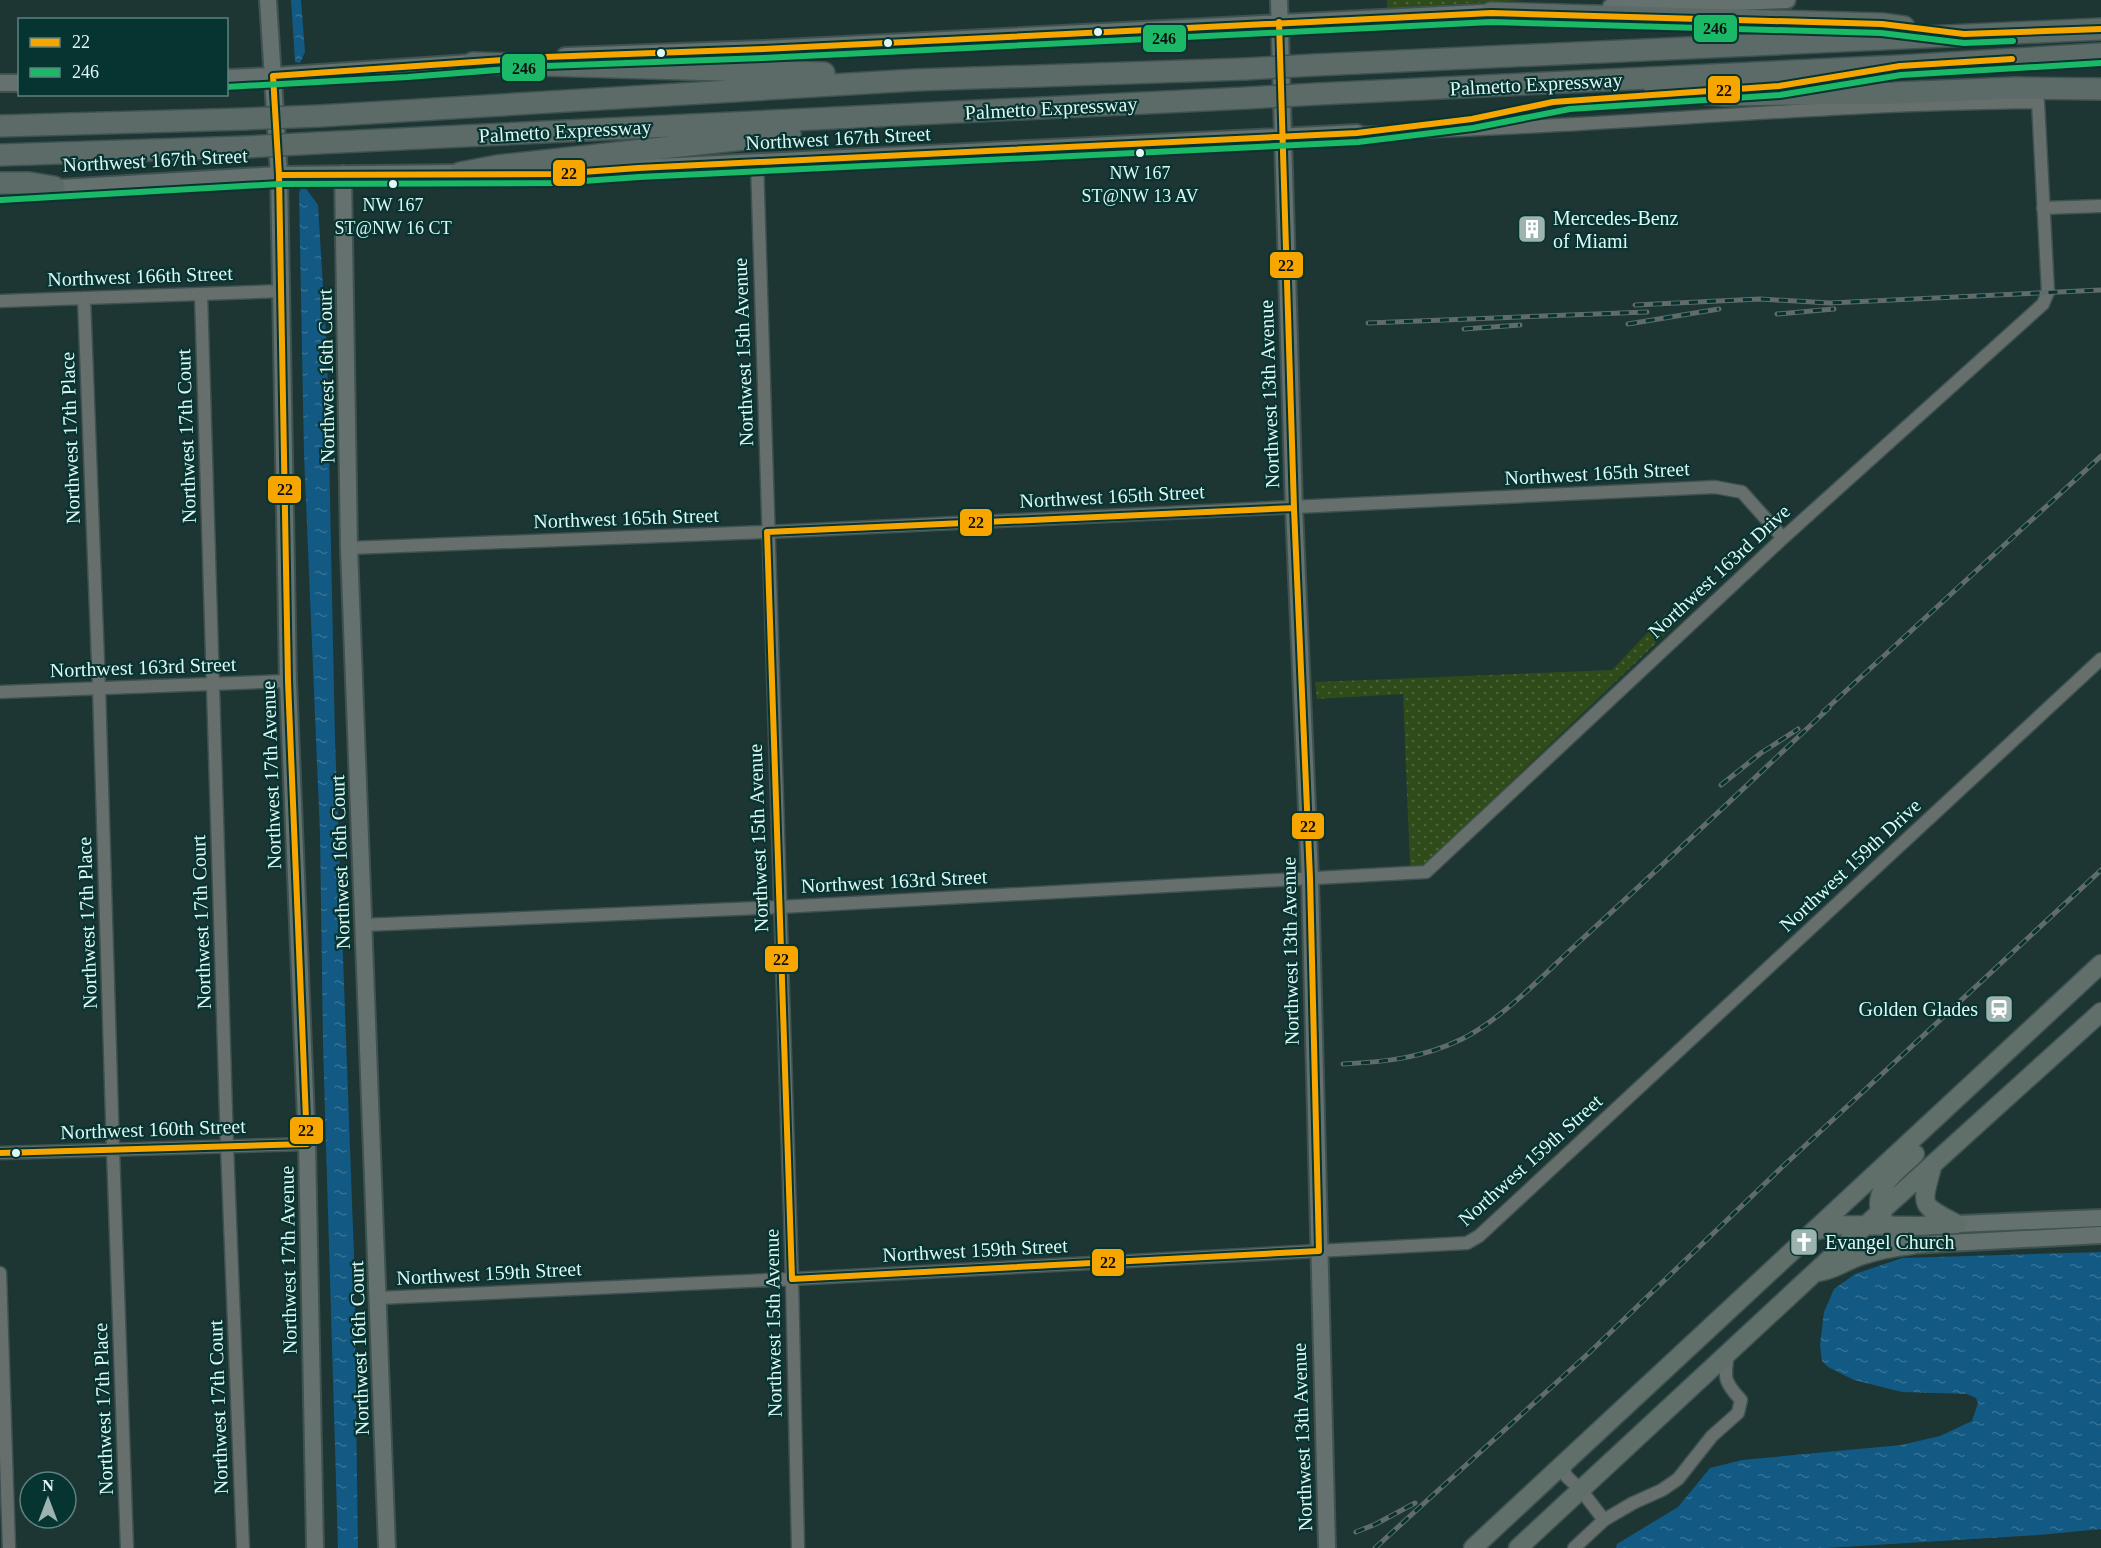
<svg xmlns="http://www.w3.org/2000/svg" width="2101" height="1548" font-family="Georgia,serif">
<defs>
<pattern id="grass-dots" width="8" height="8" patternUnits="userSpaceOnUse" patternTransform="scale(1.5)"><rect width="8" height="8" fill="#2e4b19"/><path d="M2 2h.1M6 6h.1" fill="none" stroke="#4c663b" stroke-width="1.8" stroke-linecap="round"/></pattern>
<pattern id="water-ripples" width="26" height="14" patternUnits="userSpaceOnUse" patternTransform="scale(1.5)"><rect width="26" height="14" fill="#125983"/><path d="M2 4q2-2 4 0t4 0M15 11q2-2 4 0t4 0" fill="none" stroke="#347295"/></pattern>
</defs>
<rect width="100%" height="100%" fill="#1d3533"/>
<path fill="url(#grass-dots)" d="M1387 0H1525L1387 8Z
M1666 613 1679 621 1424 865 1410 866 1403 694 1317 699 1315 682 1612 670Z"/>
<path fill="url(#water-ripples)" d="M291 0H301L305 52 300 63 295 62Z
M301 187H305L318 205 327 353 335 739 354 1256 358 1548H338L323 1045 320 834 304 454 299 193Z
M2101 1252V1529L2039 1535 1827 1548H1616L1617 1544 1678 1507 1710 1468 1742 1460 1901 1445 1940 1436 1972 1421 1978 1403 1976 1398 1967 1394 1902 1392 1854 1380 1828 1367 1822 1361 1820 1345 1824 1312 1834 1289 1855 1274 1902 1258Z"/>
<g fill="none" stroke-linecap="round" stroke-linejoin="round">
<g stroke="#3e5250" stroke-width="15">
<path id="street" d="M757 162 792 1279 798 1548
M2043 208 2101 206
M201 294 227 1146 243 1548
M84 298 99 688 113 1150 127 1548
M0 301 282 291
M349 548 767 532 1715 487 1742 492 1783 538
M0 692 288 681
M363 925 780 907 1426 872 1783 538 2043 304 2048 292 2038 102C1811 104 1584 129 1357 133
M0 1153 307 1144
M0 1273 9 1548
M378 1298 792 1279 1467 1243 1479 1236 2101 659
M1563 1465 1566 1476 1581 1490 1604 1520
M1574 1548 1604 1520 1633 1503 1662 1490 1678 1479 1712 1436 1738 1413 1741 1400C1724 1382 1724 1378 1728 1354"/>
</g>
<g stroke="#3e5250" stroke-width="20">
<path id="secondary" d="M268 0 279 175 288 681 307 1144 315 1548
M1279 0 1294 508 1310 878 1327 1548
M1611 7 1787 0
M565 56 763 49 1501 12
M226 78 273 76 485 62
M0 83H20
M343 174 349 548 387 1548
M43 189 279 175 460 173 496 175 555 174 638 168 1357 133
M1957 1224 2101 1218
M1912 1245 2101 1235"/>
</g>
<g stroke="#3e5250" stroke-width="21">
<path id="primary" d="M1932 1167C1922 1205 1918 1204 1955 1223
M1818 1230 1842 1225 1918 1226 1957 1224
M1912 1245C1889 1232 1869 1213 1885 1184 1892 1173 1906 1163 1915 1154
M1819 1272C1836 1269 1845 1261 1860 1256 1877 1250 1893 1247 1912 1245
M1473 1548 2101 964
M1518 1548 1867 1224 2101 1012"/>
</g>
<g stroke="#3e5250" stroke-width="24">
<path id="highway" d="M1491 13 1882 24 1904 27
M473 63 824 73
M1315 65 2101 29
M1655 89 1724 95 1894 93 2015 88 2101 89
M1317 94 1900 66 2101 54
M319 116 915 80 1245 69
M0 126 244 119
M318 143 1247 98
M0 155 246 147
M460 173 497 166 790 134
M0 183H30L54 187"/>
</g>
<use href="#street" stroke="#676f6c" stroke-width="12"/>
<use href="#secondary" stroke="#65716e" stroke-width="16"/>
<use href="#primary" stroke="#616f6b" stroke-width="18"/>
<use href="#highway" stroke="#5c6b68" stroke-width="21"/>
<g stroke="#606c6a" stroke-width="5">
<path id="rail" d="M1635 305 1760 299 1830 303 2101 290
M1777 314 1834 309
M1368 323 1647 312
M1628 324 1719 309
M1464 329 1520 325
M1823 712 2101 456
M1721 785 1761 753 1798 729
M1343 1064C1385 1062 1423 1058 1462 1039 1504 1018 1545 973 1580 941 1664 864 1746 786 1829 708
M1356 1532 1376 1524 1415 1503
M1375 1548 1590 1352 1780 1169 2101 870"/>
</g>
<use href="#rail" stroke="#053431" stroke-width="3" stroke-dasharray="9" stroke-linecap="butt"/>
<g stroke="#3e5250" stroke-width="24" stroke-linecap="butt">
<path id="highway-bridge" d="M1245 69 1315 65
M1247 98 1317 94
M244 119 319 116
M246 147 318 143"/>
</g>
<use href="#highway-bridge" stroke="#5c6b68" stroke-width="21"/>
<g stroke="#053431" stroke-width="10">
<path id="bus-1" d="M1279 22 1294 508
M279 175 555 174 638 168 1357 133 1472 119 1553 102 1779 86 1900 66 2012 59
M1294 508 1310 878 1319 1251 792 1279 767 532Z
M0 1153 307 1144 288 681 279 175 273 76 545 57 763 49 1491 13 1882 24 1964 34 2101 29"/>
</g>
<g stroke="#053431" stroke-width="10">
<path id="bus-2" d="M226 87 408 77 546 66 763 58 1491 22 1881 33 1964 43 2013 41
M1 200 279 184 555 183 639 177 1358 142 1473 128 1570 109 1780 95 1901 75 2101 63"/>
</g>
<use href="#bus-1" stroke="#f7a600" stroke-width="6"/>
<use href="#bus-2" stroke="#1ab867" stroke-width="6"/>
</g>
<defs>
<g id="building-square" transform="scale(1.5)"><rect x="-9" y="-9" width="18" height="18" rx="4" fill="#9cb3b0" stroke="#053431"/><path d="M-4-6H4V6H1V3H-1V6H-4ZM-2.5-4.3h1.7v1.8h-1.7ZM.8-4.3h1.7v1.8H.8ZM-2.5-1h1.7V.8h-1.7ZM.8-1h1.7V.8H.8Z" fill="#fff"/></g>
<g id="station-square" transform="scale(1.5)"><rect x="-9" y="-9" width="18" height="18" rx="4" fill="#9cb3b0" stroke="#053431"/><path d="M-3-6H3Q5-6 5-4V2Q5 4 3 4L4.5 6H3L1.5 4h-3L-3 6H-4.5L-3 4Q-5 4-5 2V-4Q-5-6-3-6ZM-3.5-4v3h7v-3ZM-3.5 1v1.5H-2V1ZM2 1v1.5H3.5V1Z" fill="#fff"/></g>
<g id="church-square" transform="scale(1.5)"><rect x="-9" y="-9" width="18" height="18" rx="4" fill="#9cb3b0" stroke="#053431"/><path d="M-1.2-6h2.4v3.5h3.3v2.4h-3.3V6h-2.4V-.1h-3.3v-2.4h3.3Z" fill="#fff"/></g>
</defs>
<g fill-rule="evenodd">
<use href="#building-square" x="1532" y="229"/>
<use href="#station-square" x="1999" y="1009"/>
<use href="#church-square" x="1804" y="1242"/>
</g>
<g fill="#e1f7f4" stroke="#053431" stroke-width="2">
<circle cx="1098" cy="32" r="5"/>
<circle cx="888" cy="43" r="5"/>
<circle cx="661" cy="53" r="5"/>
<circle cx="1140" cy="153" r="5"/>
<circle cx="393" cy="184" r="5"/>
<circle cx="16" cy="1153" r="5"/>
</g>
<g text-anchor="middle" stroke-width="4.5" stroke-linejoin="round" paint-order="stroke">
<g font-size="18" fill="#e1f7f4" stroke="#053431">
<text x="1140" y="179">NW 167<tspan x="1140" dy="23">ST@NW 13 AV</tspan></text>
<text x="393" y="211">NW 167<tspan x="393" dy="23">ST@NW 16 CT</tspan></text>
</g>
<g font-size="20" fill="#e1f7f4" stroke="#053431">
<text transform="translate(1536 84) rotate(-3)" y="7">Palmetto Expressway</text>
<text transform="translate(1051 108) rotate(-3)" y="7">Palmetto Expressway</text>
<text transform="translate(565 131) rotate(-3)" y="7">Palmetto Expressway</text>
<text transform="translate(838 138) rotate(-3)" y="7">Northwest 167th Street</text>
<text transform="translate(155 160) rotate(-3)" y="7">Northwest 167th Street</text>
<text transform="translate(140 276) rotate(-2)" y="7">Northwest 166th Street</text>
<text transform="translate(743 352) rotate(-92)" y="7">Northwest 15th Avenue</text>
<text transform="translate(326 376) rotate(-91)" y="7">Northwest 16th Court</text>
<text transform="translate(1269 394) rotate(-92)" y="7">Northwest 13th Avenue</text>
<text transform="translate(186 436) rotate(-92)" y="7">Northwest 17th Court</text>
<text transform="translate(70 438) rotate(-92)" y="7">Northwest 17th Place</text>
<text transform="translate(1597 473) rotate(-3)" y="7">Northwest 165th Street</text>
<text transform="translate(1112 496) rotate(-3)" y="7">Northwest 165th Street</text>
<text transform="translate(626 518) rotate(-2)" y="7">Northwest 165th Street</text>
<text transform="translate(1719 571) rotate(-43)" y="7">Northwest 163rd Drive</text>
<text transform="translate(143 667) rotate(-2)" y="7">Northwest 163rd Street</text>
<text transform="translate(271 775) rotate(-92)" y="7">Northwest 17th Avenue</text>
<text transform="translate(758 838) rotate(-92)" y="7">Northwest 15th Avenue</text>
<text transform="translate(340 862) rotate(-92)" y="7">Northwest 16th Court</text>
<text transform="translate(1850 865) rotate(-43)" y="7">Northwest 159th Drive</text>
<text transform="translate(894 881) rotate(-3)" y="7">Northwest 163rd Street</text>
<text transform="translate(201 922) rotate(-92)" y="7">Northwest 17th Court</text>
<text transform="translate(87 923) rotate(-92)" y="7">Northwest 17th Place</text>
<text transform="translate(1290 951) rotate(-91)" y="7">Northwest 13th Avenue</text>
<text transform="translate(153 1129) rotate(-2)" y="7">Northwest 160th Street</text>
<text transform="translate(1530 1160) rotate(-42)" y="7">Northwest 159th Street</text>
<text transform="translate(975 1250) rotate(-3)" y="7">Northwest 159th Street</text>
<text transform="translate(288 1260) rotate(-91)" y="7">Northwest 17th Avenue</text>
<text transform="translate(489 1273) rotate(-3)" y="7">Northwest 159th Street</text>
<text transform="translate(773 1323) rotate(-91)" y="7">Northwest 15th Avenue</text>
<text transform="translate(359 1348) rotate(-92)" y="7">Northwest 16th Court</text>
<text transform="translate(218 1407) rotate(-92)" y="7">Northwest 17th Court</text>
<text transform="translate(103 1409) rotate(-92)" y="7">Northwest 17th Place</text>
<text transform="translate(1302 1437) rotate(-92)" y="7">Northwest 13th Avenue</text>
</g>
<g font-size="20" fill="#e1f7f4" stroke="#053431" text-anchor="start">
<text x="1553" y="225">Mercedes-Benz<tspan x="1553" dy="23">of Miami</tspan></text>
<text x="1978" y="1016" text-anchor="end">Golden Glades</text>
<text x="1825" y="1249">Evangel Church</text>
</g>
</g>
<g stroke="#053431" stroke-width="2">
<rect x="1693" y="14" width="45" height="29" rx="6" fill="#1ab867"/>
<rect x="1142" y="24" width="45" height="29" rx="6" fill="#1ab867"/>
<rect x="501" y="53" width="45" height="29" rx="6" fill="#1ab867"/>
<rect x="1707" y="75" width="34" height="29" rx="6" fill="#f7a600"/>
<rect x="552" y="159" width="34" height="28" rx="6" fill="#f7a600"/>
<rect x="1269" y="251" width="35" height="28" rx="6" fill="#f7a600"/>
<rect x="267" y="475" width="35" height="29" rx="6" fill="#f7a600"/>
<rect x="959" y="508" width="34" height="29" rx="6" fill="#f7a600"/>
<rect x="1291" y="812" width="34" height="28" rx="6" fill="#f7a600"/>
<rect x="764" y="945" width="35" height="28" rx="6" fill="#f7a600"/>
<rect x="289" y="1116" width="35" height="29" rx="6" fill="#f7a600"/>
<rect x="1091" y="1248" width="34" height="29" rx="6" fill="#f7a600"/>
</g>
<g font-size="16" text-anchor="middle" font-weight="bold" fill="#111">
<text x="1715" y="34">246</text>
<text x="1164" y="44">246</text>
<text x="524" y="74">246</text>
<text x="1724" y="96">22</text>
<text x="569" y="179">22</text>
<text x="1286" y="271">22</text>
<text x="285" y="495">22</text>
<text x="976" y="528">22</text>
<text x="1308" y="832">22</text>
<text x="781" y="965">22</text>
<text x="306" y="1136">22</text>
<text x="1108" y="1268">22</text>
</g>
<rect x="18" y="18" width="210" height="78" fill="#053431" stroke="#5d827f" stroke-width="1.5"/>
<rect x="30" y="38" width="30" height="9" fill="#f7a600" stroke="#5d827f" stroke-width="1.5"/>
<text x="72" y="48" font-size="18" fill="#e1f7f4">22</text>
<rect x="30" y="68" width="30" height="9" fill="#1ab867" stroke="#5d827f" stroke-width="1.5"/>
<text x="72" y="78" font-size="18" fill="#e1f7f4">246</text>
<g transform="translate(48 1500)"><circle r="28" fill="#053431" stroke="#5d827f" stroke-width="1.5"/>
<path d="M0-4.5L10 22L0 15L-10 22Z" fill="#9cb3b0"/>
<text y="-9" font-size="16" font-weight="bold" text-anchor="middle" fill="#e1f7f4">N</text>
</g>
</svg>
